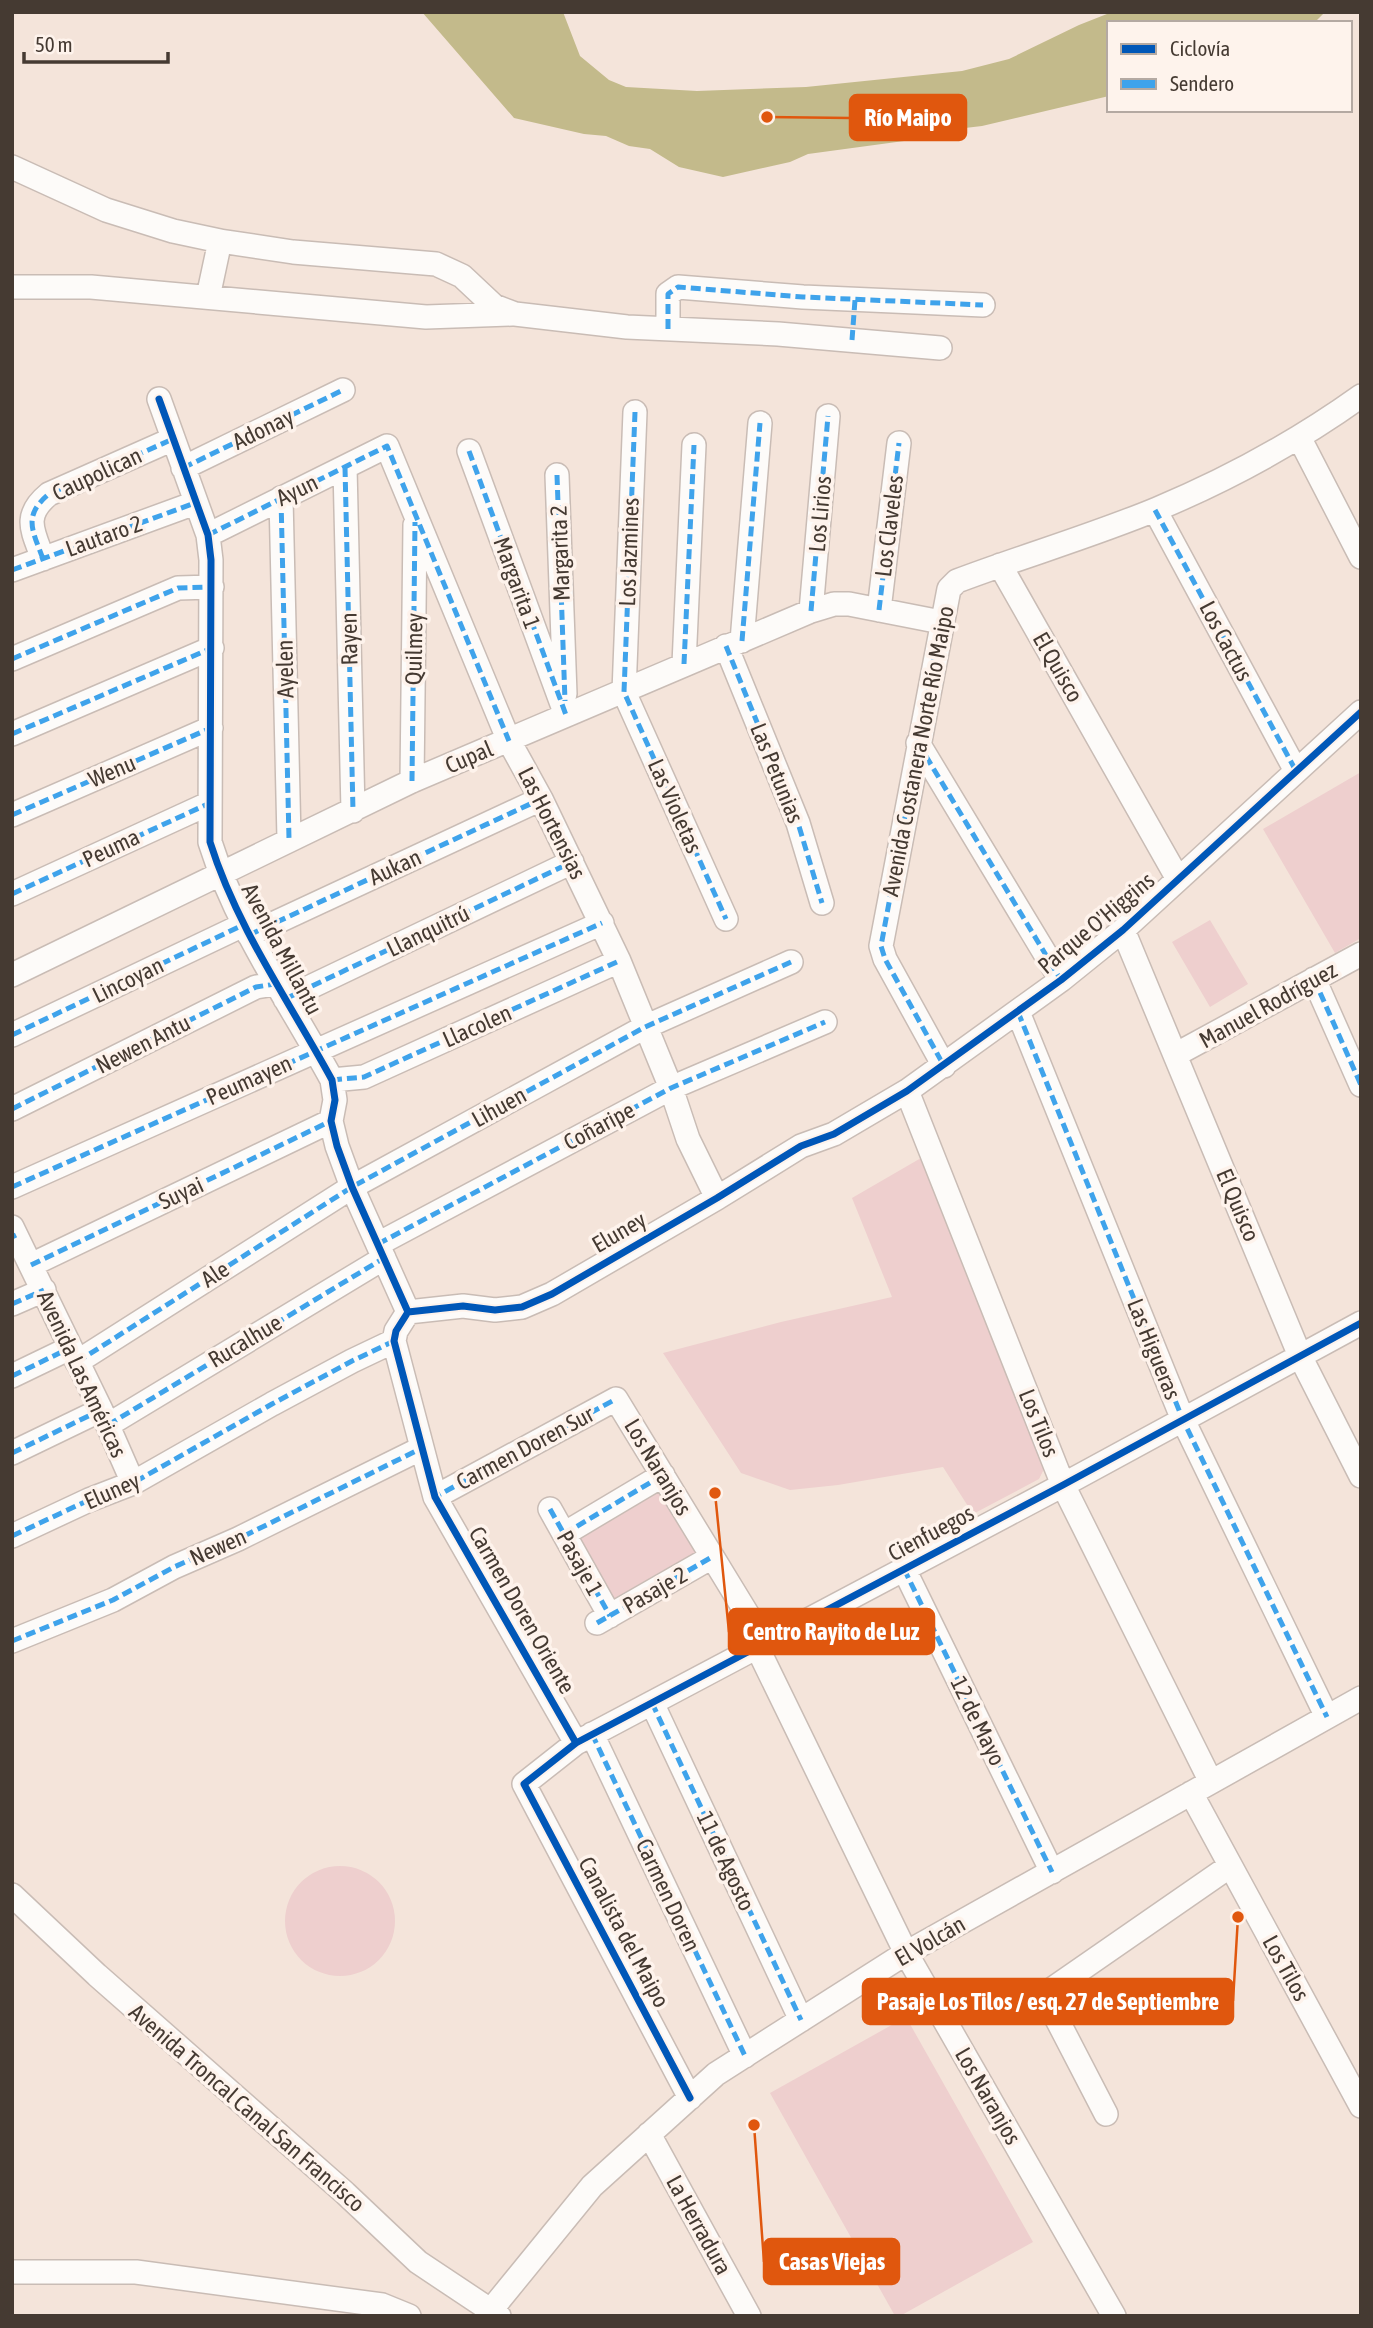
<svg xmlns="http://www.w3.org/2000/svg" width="1373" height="2328" font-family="'Asap Condensed',sans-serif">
<rect width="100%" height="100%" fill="#f4e4da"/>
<path fill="#eecfce" d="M1361 772V938L1335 953 1263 829Z
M1210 920 1248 984 1210 1007 1172 942Z
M921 1158 1045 1467 1039 1479 973 1514 943 1467 838 1485 790 1490 741 1473 663 1353 781 1322 892 1297 852 1198Z
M656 1489 698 1554 614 1603 576 1537Z
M285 1921a55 55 0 1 1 110 0a55 55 0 1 1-110 0Z
M906 2017 1033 2242 900 2316H895L770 2093Z"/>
<path fill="#c3ba8b" d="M422 12H563L580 56 609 80 626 87 697 91 806 87 962 71 1009 59 1079 25 1112 12H1325L1314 23H1109V96L982 126 948 130 904 141 808 154 790 162 723 177 679 167 650 149 629 146 606 136 584 134 514 118Z"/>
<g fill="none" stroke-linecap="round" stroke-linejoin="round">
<g stroke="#c9bcb5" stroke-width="26">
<path id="minor" d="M12 167 106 210 173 231 220 241 293 252 436 264 462 276 494 306 515 314 627 327 778 334 940 348
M12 287H91L426 317 512 314
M208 297 220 241
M668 329V294L678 287 803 297 983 305
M159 399 208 535 211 560 210 842C237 928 289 1001 332 1080L335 1100 331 1121 337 1146 352 1187 408 1312 396 1331 394 1341 435 1497 576 1743
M635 412 624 692 726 919
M1299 437 1361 557
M469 451 566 715
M345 467 353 811
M183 468 343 390
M557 475 565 694
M281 498 289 839
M1155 510 1296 771
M208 535 387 446 509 741 541 799 619 961 671 1088 688 1139 717 1198
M43 559C33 531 22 516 49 494L173 439
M1000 565 1178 879
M12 570 195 503
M879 610 899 443
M811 611 828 416
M742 641 760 423
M726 646 798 823 822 903
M12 659 178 588 212 587
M684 664 694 445
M12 734 212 648
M918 743 1061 980
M412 781 415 525
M12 815 211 728
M12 894 210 803
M1123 930 1300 1356 1361 1476
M249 935 541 799
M12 975 412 781 811 611 834 604H849L941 622
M1314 979 1361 1085
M285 999 572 862
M1018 1012 1183 1420 1327 1717
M12 1035 243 925
M1175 1055 1361 954
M944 1066 885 959 881 946 949 589 957 581C1023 556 1092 536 1157 509 1229 479 1298 441 1361 396
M332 1080 364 1077 619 961
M907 1091 1063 1485 1211 1782
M12 1109 256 987 275 984
M12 1187 602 923
M12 1227 101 1410 133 1483
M378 1244 671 1088 825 1022
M31 1265 331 1121
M12 1304 44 1290
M408 1312 463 1306 495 1310 522 1307 552 1294 717 1198 801 1146 834 1134 907 1091 1061 980 1123 930 1361 712
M77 1362 352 1187 645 1027 791 962
M12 1376 70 1348
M108 1425 384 1258
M12 1453 101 1410
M435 1497 616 1399 765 1643
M550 1509 610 1616
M564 1534 663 1475
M12 1536 89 1500 133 1483 272 1404 352 1361 394 1341
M904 1569 1052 1872
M597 1623 712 1557
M12 1641 113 1600 174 1567 238 1539 422 1448
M757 1647 906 1953 1114 2316
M652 1703 801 2020
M592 1734 745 2056
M1191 1793 1361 2106
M12 1895 97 1975 345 2193 418 2262 499 2316
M690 2098 524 1784 576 1743 1063 1485 1361 1323
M1106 2114 1048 2002V1994L1051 1990 1230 1866
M649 2134 749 2316
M12 2272H136L382 2305 409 2316
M491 2310 592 2186 716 2074 906 1953 1361 1698"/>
</g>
<use href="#minor" stroke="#fdfbf9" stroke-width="23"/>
<path stroke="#3fa3eb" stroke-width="5" stroke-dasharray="10 5" stroke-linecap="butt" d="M668 329V294L678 287 803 297 983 305
M852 340 855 300
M635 412 624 692 726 919
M469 451 566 715
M345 467 353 811
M183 468 343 390
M557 475 565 701
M281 498 289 839
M1155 510 1296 771
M208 535 387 446 509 741
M43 559C33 531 22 516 49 494L173 439
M12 570 195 503
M879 610 899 443
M811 611 828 416
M941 622 881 946 885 959 944 1066
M742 641 760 423
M726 646 798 823 822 903
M12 659 178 588 212 587
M684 664 694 445
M12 734 212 648
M918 743 1061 980
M412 781 415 522
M12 815 211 728
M12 894 210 803
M249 935 541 799
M1314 979 1361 1085
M285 999 572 862
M1018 1012 1183 1420 1327 1717
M12 1035 243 925
M332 1080 364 1077 619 961
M12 1109 256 987 275 984
M12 1187 602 923
M12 1237 16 1235
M378 1244 671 1088 825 1022
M31 1265 331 1121
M12 1304 44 1290
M77 1362 352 1187 645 1027 791 962
M12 1376 70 1348
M108 1425 384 1258
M12 1453 101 1410
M437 1500 435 1497 616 1399
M550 1509 610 1616
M564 1534 663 1475
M12 1536 89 1500 133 1483 272 1404 352 1361 394 1341
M904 1569 1052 1872
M597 1623 712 1557
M12 1641 113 1600 174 1567 238 1539 422 1448
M652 1703 801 2020
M592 1734 745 2056"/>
<g stroke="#fef3ec" stroke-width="11">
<path id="cycleway" d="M159 399 208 535 211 560 210 842C237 928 289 1001 332 1080L335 1100 331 1121 337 1146 352 1187 408 1312 396 1331 394 1341 435 1497 576 1743
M408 1312 463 1306 495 1310 522 1307 552 1294 717 1198 801 1146 834 1134 907 1091 1061 980 1123 930 1361 712
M690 2098 524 1784 576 1743 1063 1485 1361 1323"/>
</g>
<use href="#cycleway" stroke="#0057b8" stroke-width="7"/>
</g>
<g text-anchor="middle" stroke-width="7" stroke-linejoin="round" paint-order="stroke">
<g font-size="23" fill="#453a32" stroke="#fef3ec">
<text transform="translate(263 429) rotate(-26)" y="8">Adonay</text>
<text transform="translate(97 474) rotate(-25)" y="8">Caupolican</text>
<text transform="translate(297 490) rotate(-26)" y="8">Ayun</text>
<text transform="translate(820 514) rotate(-85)" y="8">Los Lirios</text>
<text transform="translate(889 526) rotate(-83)" y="8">Los Claveles</text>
<text transform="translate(104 536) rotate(-20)" y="8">Lautaro 2</text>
<text transform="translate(629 552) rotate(-88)" y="8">Los Jazmines</text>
<text transform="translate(560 553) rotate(-92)" y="8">Margarita 2</text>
<text transform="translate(517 583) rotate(70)" y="8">Margarita 1</text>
<text transform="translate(349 639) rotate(-91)" y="8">Rayen</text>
<text transform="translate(1226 641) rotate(62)" y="8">Los Cactus</text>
<text transform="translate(414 649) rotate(-89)" y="8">Quilmey</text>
<text transform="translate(1058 667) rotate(60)" y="8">El Quisco</text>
<text transform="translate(285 669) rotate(-91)" y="8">Ayelen</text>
<text transform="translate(918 751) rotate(-79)" y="8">Avenida Costanera Norte Río Maipo</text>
<text transform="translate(469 757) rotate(-23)" y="8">Cupal</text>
<text transform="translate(112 771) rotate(-23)" y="8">Wenu</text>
<text transform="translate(777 773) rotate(68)" y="8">Las Petunias</text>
<text transform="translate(675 806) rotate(66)" y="8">Las Violetas</text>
<text transform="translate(552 823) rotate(63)" y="8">Las Hortensias</text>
<text transform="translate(111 848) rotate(-25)" y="8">Peuma</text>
<text transform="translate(395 867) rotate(-25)" y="8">Aukan</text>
<text transform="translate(1096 923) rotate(-40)" y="8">Parque O'Higgins</text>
<text transform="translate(428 931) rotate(-26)" y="8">Llanquitrú</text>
<text transform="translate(282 949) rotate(62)" y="8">Avenida Millantu</text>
<text transform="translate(128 980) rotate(-26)" y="8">Lincoyan</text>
<text transform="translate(1268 1005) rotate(-29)" y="8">Manuel Rodríguez</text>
<text transform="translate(477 1026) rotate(-24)" y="8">Llacolen</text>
<text transform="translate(143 1044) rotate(-27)" y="8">Newen Antu</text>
<text transform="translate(249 1080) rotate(-24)" y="8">Peumayen</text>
<text transform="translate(499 1107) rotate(-29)" y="8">Lihuen</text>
<text transform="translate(599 1126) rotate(-28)" y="8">Coñaripe</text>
<text transform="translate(181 1193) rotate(-25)" y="8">Suyai</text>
<text transform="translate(1238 1205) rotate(67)" y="8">El Quisco</text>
<text transform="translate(619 1232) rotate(-30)" y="8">Eluney</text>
<text transform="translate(215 1274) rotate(-33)" y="8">Ale</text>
<text transform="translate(245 1341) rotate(-31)" y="8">Rucalhue</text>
<text transform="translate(1154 1349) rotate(68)" y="8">Las Higueras</text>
<text transform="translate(82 1374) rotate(65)" y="8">Avenida Las Américas</text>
<text transform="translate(1039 1423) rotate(68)" y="8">Los Tilos</text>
<text transform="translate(525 1448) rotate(-28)" y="8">Carmen Doren Sur</text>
<text transform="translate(658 1467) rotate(59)" y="8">Los Naranjos</text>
<text transform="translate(112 1491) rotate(-24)" y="8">Eluney</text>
<text transform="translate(931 1533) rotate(-28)" y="8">Cienfuegos</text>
<text transform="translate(218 1547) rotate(-24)" y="8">Newen</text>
<text transform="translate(580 1563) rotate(61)" y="8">Pasaje 1</text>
<text transform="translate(655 1590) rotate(-30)" y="8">Pasaje 2</text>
<text transform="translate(522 1610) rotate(60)" y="8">Carmen Doren Oriente</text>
<text transform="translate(978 1721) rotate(64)" y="8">12 de Mayo</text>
<text transform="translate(726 1861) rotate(65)" y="8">11 de Agosto</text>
<text transform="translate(668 1895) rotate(65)" y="8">Carmen Doren</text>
<text transform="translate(624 1932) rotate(62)" y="8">Canalista del Maipo</text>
<text transform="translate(930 1941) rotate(-30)" y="8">El Volcán</text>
<text transform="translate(1286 1968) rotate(61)" y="8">Los Tilos</text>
<text transform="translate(988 2096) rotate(60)" y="8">Los Naranjos</text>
<text transform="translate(247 2108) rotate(41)" y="8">Avenida Troncal Canal San Francisco</text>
<text transform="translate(699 2225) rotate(61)" y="8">La Herradura</text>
</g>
</g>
<path fill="none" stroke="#e0570e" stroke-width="2.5" d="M767 117L850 118M715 1493L729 1632M1238 1917L1233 2001M754 2125L764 2262"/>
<g fill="#e0570e" stroke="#fef3ec" stroke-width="2.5">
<circle cx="767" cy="117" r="7"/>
<circle cx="715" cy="1493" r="7"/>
<circle cx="1238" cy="1917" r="7"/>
<circle cx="754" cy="2125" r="7"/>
</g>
<g fill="#e0570e" stroke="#e0570e" stroke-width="2.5">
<rect x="850" y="95" width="116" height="45" rx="7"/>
<rect x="729" y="1609" width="205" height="45" rx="7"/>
<rect x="863" y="1979" width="370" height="45" rx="7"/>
<rect x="764" y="2239" width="135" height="45" rx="7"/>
</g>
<g font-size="24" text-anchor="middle" font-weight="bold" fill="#fff">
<text x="908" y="126">Río Maipo</text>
<text x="831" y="1640">Centro Rayito de Luz</text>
<text x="1048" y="2010">Pasaje Los Tilos / esq. 27 de Septiembre</text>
<text x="832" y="2270">Casas Viejas</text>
</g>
<rect width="1373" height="2328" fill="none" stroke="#453a32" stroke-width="28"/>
<rect x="1107" y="21" width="245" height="91" fill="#fef3ec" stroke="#b4a9a2" stroke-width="2"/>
<rect x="1121" y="44" width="35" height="10" fill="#0057b8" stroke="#b4a9a2" stroke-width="2"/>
<text x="1170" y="56" font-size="21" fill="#453a32">Ciclovía</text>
<rect x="1121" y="79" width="35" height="10" fill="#3fa3eb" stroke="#b4a9a2" stroke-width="2"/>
<text x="1170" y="91" font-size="21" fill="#453a32">Sendero</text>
<path d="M24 52v10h144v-10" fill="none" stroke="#453a32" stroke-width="3.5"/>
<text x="35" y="52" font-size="21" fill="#453a32" stroke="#fef3ec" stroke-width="5" paint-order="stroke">50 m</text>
</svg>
